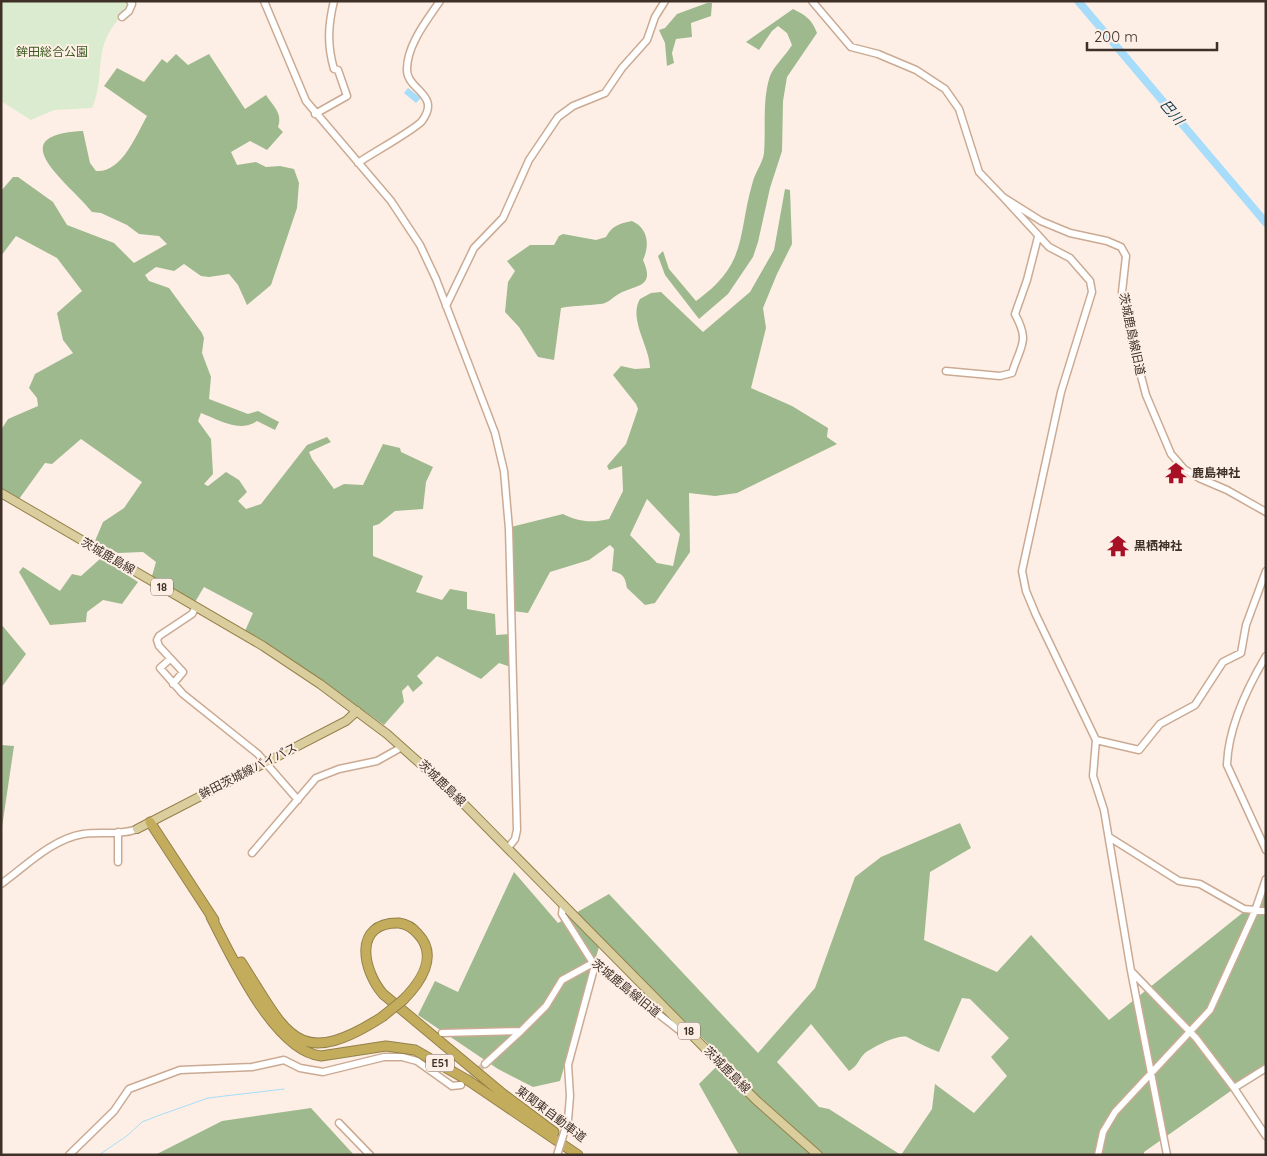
<svg xmlns="http://www.w3.org/2000/svg" width="1267" height="1156" font-family="Quicksand,'Noto Sans JP',sans-serif">
<rect width="100%" height="100%" fill="#feefe6"/>
<path fill="#daebcf" d="M1 1H130L132 4C123 15 111 26 106 39 97 60 103 84 92 108L54 110 31 120 1 101Z"/>
<path fill="#9eb98d" fill-rule="evenodd" d="M707 3H712L711 16 691 23 692 37 676 39 672 53 674 63 667 66 665 43 659 30 665 28 677 14Z
M793 9C805 15 812 19 817 33L787 77 783 101 782 151 770 188 758 242 753 257 728 294 699 319 665 275 658 256 663 251 669 269 696 301C749 263 737 235 753 181 756 171 763 162 764 153 766 128 762 100 770 76 774 66 786 55 792 45L787 33 778 26 772 31 759 50 746 42Z
M176 54 188 65 209 54 245 109 266 95C273 106 283 113 278 127L283 132 267 150 250 141 231 152 237 165 256 162 266 167 280 166 294 169 299 183 297 208 271 285 247 305 238 285 229 274 209 277 201 276 184 264 174 271 156 267 145 275 149 281 169 288 202 333 204 338 202 353 211 377 209 399 248 414 258 411 279 422 275 430 257 421C239 433 219 420 201 413L198 421 211 439 213 474 204 484 208 486 226 472 239 480 247 492 238 501 246 509 261 504 307 445 327 437 331 442 309 452 312 459 334 489 344 484 363 485 383 444 400 448 401 452 433 467 426 482 423 509 395 511 379 524 373 526V556L423 576 416 592 442 600 450 589 467 592V609L495 614 496 635 510 634 511 667 499 663 481 679 437 656 417 676 423 683 413 692 408 685 402 691 404 702 384 725 273 647 245 631 253 613 204 587 195 602 152 576 156 562 143 552 118 553 95 541 103 522 124 508 142 482 81 439 52 464 45 463 19 499 1 489V430L8 419 38 406 37 398 29 388 35 374 73 353 63 340 57 313 82 291 57 258 16 236 1 256V191L13 177H18L53 202 67 225 114 243 134 263 167 244 159 236 139 234 127 225 101 213 92 212C67 181 0 135 83 131L90 163 96 171C122 173 136 135 147 116L104 86 117 68 144 82 162 59 167 63Z
M785 189 790 190 792 244 777 274 763 308 766 328 751 388 792 406 828 428 827 437 837 444 737 493 715 496 689 493 690 552 655 603 645 605 627 588C625 576 623 574 612 571L614 549 610 545 589 560 550 572 528 613 513 611 511 527 563 514C579 522 591 523 609 519L623 491 622 466 609 470 607 466 626 444 638 409 636 404 613 375 621 366 635 369 650 368C650 347 628 319 640 299L651 293 661 292 703 332 750 292 774 250ZM647 499 680 534 673 566 657 563 630 535Z
M632 221C648 228 650 245 643 260 656 289 635 284 617 295 612 298 607 304 600 304 587 306 575 305 561 308L554 360 538 357 519 327 505 312 508 282 515 271 507 261 530 245H554L559 236 563 234 596 240 606 237C613 225 619 224 632 221Z
M101 558 138 582 122 604 103 600 87 612 86 622 50 625 19 572 23 567 60 591 72 574 81 576Z
M1 624 26 654 1 688Z
M1 745 14 746 1 834Z
M960 823 971 848 930 872 924 940 997 972 1031 935 1109 1020 1266 894V1070L1262 1069 1144 1152V1155H901L932 1109 935 1084 974 1113 1007 1076 991 1057 1009 1038 970 999 962 998 939 1052C928 1048 917 1042 907 1037 898 1034 871 1048 864 1054 858 1060 858 1066 849 1071L811 1024 777 1062 819 1107 829 1109 901 1155H739L699 1084 724 1059 601 940 560 1081 533 1087 498 1069 418 1015 435 981 458 992 514 872 558 923 609 894 758 1053 815 988 855 877 881 857Z
M311 1108 354 1155H155L222 1121Z"/>
<path fill="#a7ddfa" d="M408 88 421 98 416 103 404 93Z"/>
<g fill="none" stroke-linecap="round" stroke-linejoin="round">
<path stroke="#a7ddfa" stroke-width="1" d="M99 1155 128 1135 142 1122 160 1115 208 1098 284 1089"/>
<path stroke="#a7ddfa" stroke-width="8" d="M1078 1 1266 223"/>
<path stroke="#d8c9c0" stroke-width="6" stroke-dasharray="6 3" stroke-linecap="butt" d="M464 1082 485 1064"/>
<g stroke="#cbaa93" stroke-width="9">
<path id="minor" d="M264 1 306 101 391 201 420 245 436 279 495 433 504 471 509 529 517 830 515 839 508 848
M812 1 851 47 878 54 916 70 945 89 959 109 979 172 1003 197 1041 221 1070 233 1107 241 1121 247 1126 256 1122 292 1132 342 1146 395 1171 454 1184 469 1199 478 1227 490 1266 512
M122 17 129 11 132 4 130 1
M315 114 347 96 338 70 334 69C327 45 328 25 334 1
M358 163C369 155 416 129 422 121 442 94 406 90 407 69 407 45 427 20 440 1
M1003 197 1049 247 1070 258 1090 281 1092 292 1061 392 1022 571 1026 591 1036 615 1096 740 1093 776 1104 810 1131 971 1167 1155
M446 306 474 248 503 218 529 160 558 117 573 106 605 93 622 68 647 40 655 17 665 1
M946 371 1000 376 1012 373C1021 344 1030 342 1015 314L1027 280 1038 237
M1266 656C1247 688 1228 727 1227 765L1266 850
M170 659 160 668 183 694 258 754 298 800
M173 684 183 672 159 646 157 640 159 636 192 614 196 607
M1096 740 1139 750 1160 724 1195 705 1223 662 1241 653 1246 625 1266 571
M1109 837 1179 881 1200 884 1244 909 1266 911
M252 853 316 778 339 769 377 761 402 747
M118 862V832
M1 884C26 866 52 839 83 834 100 831 120 836 137 829
M563 905 562 914 593 963 684 1034 690 1033
M1131 971 1196 1038 1234 1088 1266 1136
M442 1033 521 1031 546 1006 562 980 593 963
M485 1064 521 1031
M1234 1088 1266 1068
M568 1120 570 1096 568 1065 595 965
M339 1123 370 1155
M69 1155 114 1111 129 1089 180 1070 252 1067 284 1060 300 1068 323 1072 384 1057H402L417 1061 452 1086 461 1085
M1098 1155 1103 1132 1115 1112 1210 1010 1255 911 1266 879"/>
</g>
<g stroke="#94814a" stroke-width="10">
<path id="major" d="M1 493 263 646 320 684 387 734 452 792 756 1100 818 1155
M137 829 346 721 357 711"/>
</g>
<g stroke="#94814a" stroke-width="11">
<path id="highway" d="M150 822 214 920
M211 917C231 955 274 1051 321 1056L386 1046 415 1050 469 1081 578 1155
M241 962C286 1031 295 1073 382 1017
M403 1000C420 983 439 956 418 934 413 928 407 924 399 923 352 922 363 971 383 994L503 1094 554 1132"/>
</g>
<use href="#minor" stroke="#fff" stroke-width="6"/>
<use href="#major" stroke="#dbce9e" stroke-width="8"/>
<use href="#highway" stroke="#c3ad5d" stroke-width="9"/>
<g stroke="#cbaa93" stroke-width="9" stroke-linecap="butt">
<path id="minor-bridge" d="M557 1155 568 1120"/>
</g>
<g stroke="#94814a" stroke-width="11" stroke-linecap="butt">
<path id="highway-bridge" d="M382 1017 403 1000"/>
</g>
<use href="#minor-bridge" stroke="#fff" stroke-width="6"/>
<use href="#highway-bridge" stroke="#c3ad5d" stroke-width="9"/>
</g>
<defs>
<g id="temple-bare" transform="scale(1.725)"><path d="M0-6L5-2H3V0L6.5 2.5H4V6H1.5V3h-3V6H-4V2.5H-6.5L-3 0V-2H-5Z" fill="#a81125" stroke="#feefe6" stroke-width="2.5" paint-order="stroke"/></g>
</defs>
<g fill-rule="evenodd">
<use href="#temple-bare" x="1176" y="473"/>
<use href="#temple-bare" x="1118" y="546"/>
</g>
<g text-anchor="middle" stroke-width="4" stroke-linejoin="round" paint-order="stroke">
<g fill="#feefe6" stroke="#786960" stroke-width="1">
<rect x="151" y="578.5" width="22" height="17" rx="4"/>
<rect x="678" y="1022.5" width="22" height="17" rx="4"/>
<rect x="426" y="1054.5" width="28" height="17" rx="4"/>
</g>
<g font-size="11" font-weight="bold" fill="#3e3027">
<text x="162" y="591">18</text>
<text x="689" y="1035">18</text>
<text x="440" y="1067">E51</text>
</g>
<g font-size="12" fill="#385a1c" stroke="#feefe6">
<text x="52" y="56">鉾田総合公園</text>
</g>
<g font-size="12" fill="#3e3027" stroke="#feefe6">
<text transform="translate(1132 334) rotate(78)" y="4">茨城鹿島線旧道</text>
<text transform="translate(108 556) rotate(30)" y="4">茨城鹿島線</text>
<text transform="translate(248 771) rotate(-27)" y="4">鉾田茨城線バイパス</text>
<text transform="translate(442 783) rotate(44)" y="4">茨城鹿島線</text>
<text transform="translate(626 988) rotate(39)" y="4">茨城鹿島線旧道</text>
<text transform="translate(727 1070) rotate(45)" y="4">茨城鹿島線</text>
<text transform="translate(551 1114) rotate(37)" y="4">東関東自動車道</text>
</g>
<g font-size="12" font-weight="bold" fill="#3e3027" stroke="#feefe6" text-anchor="start">
<text x="1192" y="477">鹿島神社</text>
<text x="1134" y="550">黒栖神社</text>
</g>
<g font-size="14" font-style="italic" fill="#0f3c50" stroke="#feefe6">
<text transform="translate(1172 112) rotate(50)" y="5">巴川</text>
</g>
</g>
<rect width="1267" height="1156" fill="none" stroke="#3e3027" stroke-width="5"/>
<path d="M1087 42v8h130v-8" fill="none" stroke="#3e3027" stroke-width="2.5"/>
<text x="1094" y="42" font-size="15" fill="#3e3027" stroke="#feefe6" stroke-width="4" paint-order="stroke">200 m</text>
</svg>
